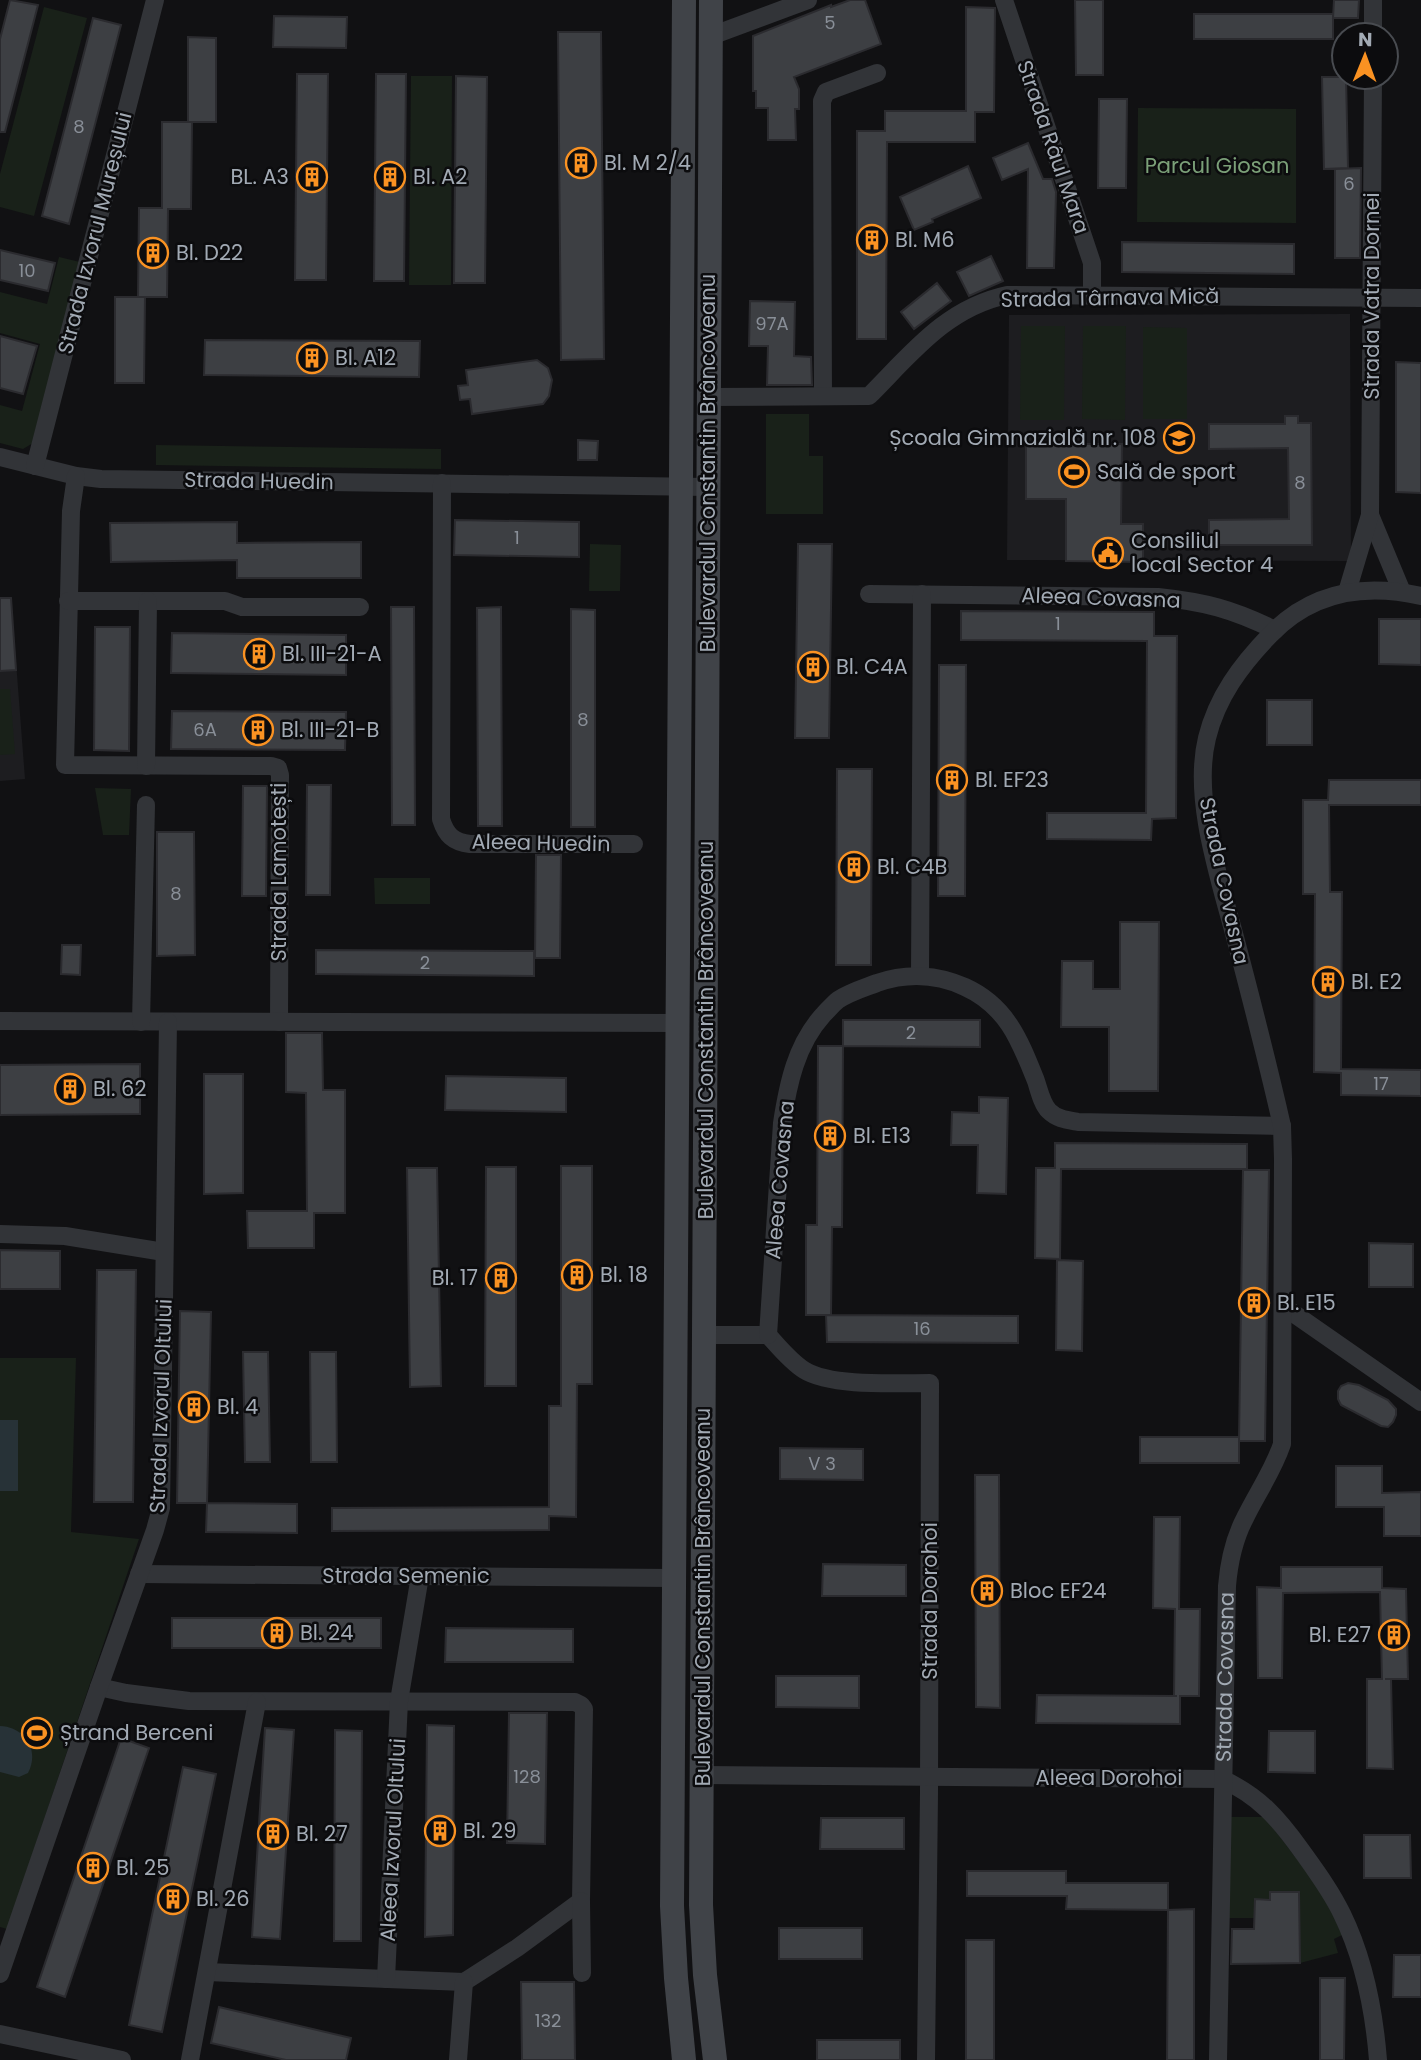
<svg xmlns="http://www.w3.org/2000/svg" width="1421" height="2060" font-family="Poppins,sans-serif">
<rect width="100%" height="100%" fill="#111113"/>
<path fill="#1d1d20" d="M1350 314 1351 561 1007 560 1009 315Z
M12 609 25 779 0 781V610Z"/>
<path fill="#192119" d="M44 7 87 18 34 216 0 207V174Z
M411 76H452L451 285H409Z
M1138 108 1296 109V223L1137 222Z
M59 257 80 262 33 443 23 449 0 443V405L22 411 40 344 0 333V292L47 304Z
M1021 326H1065L1064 420H1020Z
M1083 326H1126L1125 420 1082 419Z
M1143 327 1187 328V419H1143Z
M766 414H809V456H823V514H766Z
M156 445 441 449V469L156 465Z
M590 544 621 545 620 591H589Z
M0 689H10L15 754 0 755Z
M95 788 131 789 129 835H103Z
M374 878H430V904H375Z
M0 1358H76L71 1532 139 1539 7 1929 0 1927Z
M1227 1817H1263L1271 1825 1324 1895 1342 1935 1334 1939 1338 1953 1300 1963 1299 1892 1270 1901 1255 1918H1228Z"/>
<path fill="#273237" d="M0 1420H18V1491H0Z
M0 1726C25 1727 40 1750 28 1773L19 1777 0 1772Z"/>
<path fill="#3d3f43" stroke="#2b2b2f" stroke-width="2" d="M10 0 38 5 5 132H0V39Z
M850 0H865L881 44 794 77 799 89V109H795L796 140H768V108H756V91H753V36L831 5V7Z
M1075 0H1103V75H1076Z
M1334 0H1359L1358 18H1333Z
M966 7 995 8 994 112H975V142H887L886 339H857V131H885V111H966Z
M1194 14H1333V39H1194Z
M274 16 347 17 346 48 273 47Z
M93 18 121 25 69 224 42 216Z
M558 32H601L604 359 561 360Z
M188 37 216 38V122H188Z
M297 74H328L326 280H295Z
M376 74H406L404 281H374Z
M456 76 487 77 485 283H454Z
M1322 77H1346L1348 168 1324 169Z
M1099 99H1127L1126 188H1098Z
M162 122H192L191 209H168L167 297H138L139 208H162Z
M1028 143 1043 179H1052L1056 192 1054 268H1027L1028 169 1002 180 993 158Z
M968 166 981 198 932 219 933 222 914 230 900 197Z
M1361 168 1360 258H1335V169Z
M1122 242 1294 244V274L1122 272Z
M0 250 55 263 48 291 0 280Z
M991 256 1003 281 969 296 957 272Z
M937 283 951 301 914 329 901 312Z
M115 297H145L144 383H115Z
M750 301 795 302 794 356 811 357 812 385H767L768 346H749Z
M0 336 37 346 23 394 0 388Z
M205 340 420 341 419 377 204 375Z
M537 360 548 368 552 380 549 396 543 404 472 414 470 399 460 400 458 386 468 385 466 370Z
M1396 362 1421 363V493L1396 492Z
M1285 416H1298V423H1311L1312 545H1209V520L1289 519 1288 448 1209 449V424H1285Z
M578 440 598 441 597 460H578Z
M1026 444H1122L1121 524H1143V562L1066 561V499H1026Z
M455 520 579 522V557L454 555Z
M237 522V543L361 542V578H237V560L111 562 110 523Z
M798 544H832L829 738H795Z
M0 598H11L16 670 0 671Z
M391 607H414L415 825H392Z
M501 607 502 826H478L477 608Z
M571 609 595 610V827H571Z
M961 611 1154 612V636H1177L1176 818 1152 819 1151 840 1047 839V813H1146L1147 641 961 640Z
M1379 619H1421V665L1379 664Z
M95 627H130L129 751 94 750Z
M172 633 346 635V675L171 673Z
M939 665H966L965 896H938Z
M1267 700H1312V745H1267Z
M172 711 346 712 345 750 171 749Z
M837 769H872L871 965H836Z
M1329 780H1421V805H1329L1330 892H1342L1341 1069 1421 1070V1096L1341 1095V1073L1314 1072 1315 894H1303V800H1328Z
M307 785H331L330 895H306Z
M243 786H267L266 896H242Z
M157 832H194L195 955 157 956Z
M536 855H561L560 958H535Z
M1120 922H1159L1158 1091H1109V1027H1061L1062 961H1093V989H1120Z
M62 945H81L80 975 61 974Z
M316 950 534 951V976L316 974Z
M843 1020H980V1047L843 1046Z
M286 1033H322L323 1090H345V1213H314V1248H248L247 1211H307L306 1093 286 1092Z
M818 1046H843L842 1227H832L831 1315H806V1225H817Z
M140 1064V1114L0 1115V1065Z
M204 1074H243V1193L204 1194Z
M446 1076 566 1078V1112L445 1110Z
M979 1097 1008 1098 1006 1194 977 1193 978 1145H951L952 1112 979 1113Z
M1055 1143 1247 1144V1169H1061L1060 1259 1035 1258 1036 1168H1055Z
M561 1166H592V1384H577L576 1517 549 1516V1530L332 1531V1508L549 1507V1406H561Z
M486 1167H516V1386H485Z
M407 1168H437L441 1386 410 1387Z
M1243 1170H1269L1265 1441H1239Z
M1369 1243 1413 1244V1287H1369Z
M0 1250 60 1251V1289H0Z
M1057 1260 1083 1261 1082 1351 1056 1350Z
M97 1270H136L133 1502H94Z
M180 1311 211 1312 207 1503H177Z
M826 1315 1018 1316V1343L827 1342Z
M243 1352H268L270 1462H245Z
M310 1352H336L337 1462H311Z
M1348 1383 1359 1385 1388 1400 1396 1409V1415L1393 1422 1388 1427 1381 1426 1341 1405 1338 1399V1391L1341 1386Z
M1140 1437H1239V1463H1140Z
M780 1448 863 1449V1480L780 1479Z
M1336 1466H1382V1493L1421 1492V1536H1384V1507H1336Z
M975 1475H999L1000 1708 976 1707Z
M207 1503 297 1504V1533L206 1532Z
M1154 1517H1180L1179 1609H1200L1199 1696H1180V1724L1036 1723 1037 1695 1177 1696H1174L1175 1609 1153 1608Z
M823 1564 906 1565V1596H822Z
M1281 1567H1382V1588L1406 1589 1408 1679H1385H1391L1393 1769 1367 1768V1679H1382L1380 1592 1283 1593 1282 1678H1258L1257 1587 1281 1588Z
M172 1618H381V1648H172Z
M446 1628 573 1629V1662H445Z
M776 1676H859V1708L776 1707Z
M509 1713H547L545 1844 507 1843Z
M427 1725 454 1726 453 1935 425 1937Z
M265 1728 294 1730 280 1939 252 1937Z
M335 1730 362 1731 361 1941H334Z
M1269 1731H1315V1773L1268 1772Z
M121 1738 149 1748 65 1997 37 1987Z
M183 1767 216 1774 162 2032 129 2025Z
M821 1818H904V1849H820Z
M1364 1835H1410L1411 1878H1364Z
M967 1871H1066V1883H1168V1910L1066 1909 1067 1896H967Z
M1270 1892H1299L1300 1963 1231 1964 1232 1929H1254L1255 1899 1270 1900Z
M1194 1909V2060H1167L1168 1910Z
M779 1928H862V1959H779Z
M966 1940H994V2060H966Z
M1394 1955H1421V1997H1393Z
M1320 1978H1345L1344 2060H1320Z
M521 1982H574L575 2060H522Z
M219 2007 351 2038 346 2060H286L211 2043Z
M817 2040H900V2060H817Z"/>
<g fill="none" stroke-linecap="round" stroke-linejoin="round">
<g stroke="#323438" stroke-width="18">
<path d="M1004 0 1092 263V295"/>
<path d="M1373 35V0"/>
<path d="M711 36 808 0"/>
<path d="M823 396 822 101 826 92 877 73"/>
<path d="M708 397 869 396C911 354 946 308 1007 295L1421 298"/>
<path d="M0 457 76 476 101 479 708 487"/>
<path d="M35 466 155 0"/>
<path d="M76 476 71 511 65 765 271 766 278 768 280 775 279 1022"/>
<path d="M442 483 441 819C446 835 453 842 470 844H634"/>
<path d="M1370 515 1402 592"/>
<path d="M1347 592 1370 515 1373 77"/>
<path d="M869 594 1158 597C1205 602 1232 609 1275 630"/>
<path d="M68 601H225L242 607H360"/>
<path d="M146 766 148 601"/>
<path d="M920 975 922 594"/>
<path d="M0 1021 678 1023"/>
<path d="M141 1022 146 805"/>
<path d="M0 1234 65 1236 164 1252"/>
<path d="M1283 1306 1421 1402"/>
<path d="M706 1335H768C779 1347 790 1361 804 1370 831 1387 897 1383 930 1383L929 1793 926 2060"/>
<path d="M768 1335 782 1123C788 1084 796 1045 823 1015 828 1010 833 1004 838 1000 850 992 864 988 877 983 906 973 937 974 965 987 1007 1006 1020 1041 1036 1081 1039 1090 1042 1104 1049 1111 1057 1119 1067 1120 1078 1122L1282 1126"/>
<path d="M139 1574 673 1578"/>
<path d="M99 1687 126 1693 189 1701 575 1702 581 1705 584 1709 581 1901 517 1948 464 1982 207 1972"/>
<path d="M702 1775 1222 1779C1259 1796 1278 1818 1301 1850 1316 1871 1331 1891 1342 1914 1364 1959 1374 2010 1378 2060"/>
<path d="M581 1901 582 1973"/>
<path d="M0 1974 99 1687 155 1530 161 1508 168 1022"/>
<path d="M386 1979 399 1701 420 1576"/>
<path d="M0 2034 122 2060"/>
<path d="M190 2060 257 1702"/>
<path d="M458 2060 464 1982"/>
<path id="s1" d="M1218 2060 1227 1586C1229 1562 1234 1539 1245 1518 1257 1493 1273 1471 1282 1444L1283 1159 1282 1126C1268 1064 1252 1002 1236 941 1220 880 1192 799 1207 738 1217 697 1241 665 1270 635 1312 591 1364 583 1421 596"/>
</g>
<path stroke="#404348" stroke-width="24" d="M684 0 672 1906 676 1978 684 2060
M711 0 701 1905 705 1975 715 2060"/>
</g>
<defs>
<g id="building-ring" transform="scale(1.575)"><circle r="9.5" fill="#0c0c0e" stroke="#fa9222" stroke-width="1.5"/><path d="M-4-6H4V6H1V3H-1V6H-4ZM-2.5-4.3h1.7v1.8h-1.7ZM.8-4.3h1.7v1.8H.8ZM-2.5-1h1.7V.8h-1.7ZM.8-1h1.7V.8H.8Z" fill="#fa9222"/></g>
<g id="school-ring" transform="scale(1.575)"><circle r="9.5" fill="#0c0c0e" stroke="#fa9222" stroke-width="1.5"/><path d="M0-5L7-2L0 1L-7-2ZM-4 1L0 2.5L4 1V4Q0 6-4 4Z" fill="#fa9222"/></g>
<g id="stadium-ring" transform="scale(1.575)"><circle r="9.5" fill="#0c0c0e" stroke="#fa9222" stroke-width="1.5"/><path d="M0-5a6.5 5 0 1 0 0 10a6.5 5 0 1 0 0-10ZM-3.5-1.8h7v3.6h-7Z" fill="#fa9222"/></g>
<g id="civic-ring" transform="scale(1.575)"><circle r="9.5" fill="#0c0c0e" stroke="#fa9222" stroke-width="1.5"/><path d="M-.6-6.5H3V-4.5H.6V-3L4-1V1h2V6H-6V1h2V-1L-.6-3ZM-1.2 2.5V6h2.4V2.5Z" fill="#fa9222"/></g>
</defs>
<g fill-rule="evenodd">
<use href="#building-ring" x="581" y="163"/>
<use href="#building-ring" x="312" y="177"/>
<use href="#building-ring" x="390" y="177"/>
<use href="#building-ring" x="872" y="240"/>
<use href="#building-ring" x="153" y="253"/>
<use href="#building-ring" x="312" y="358"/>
<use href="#school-ring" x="1179" y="438"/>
<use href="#stadium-ring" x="1074" y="472"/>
<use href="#civic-ring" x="1108" y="553"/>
<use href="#building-ring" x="259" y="654"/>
<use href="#building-ring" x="813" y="667"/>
<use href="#building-ring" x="258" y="730"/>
<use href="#building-ring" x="952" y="780"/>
<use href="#building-ring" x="854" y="867"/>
<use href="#building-ring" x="1328" y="982"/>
<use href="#building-ring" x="70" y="1089"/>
<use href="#building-ring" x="830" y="1136"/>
<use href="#building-ring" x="577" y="1275"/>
<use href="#building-ring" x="501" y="1278"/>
<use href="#building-ring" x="1254" y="1303"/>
<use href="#building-ring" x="194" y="1407"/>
<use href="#building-ring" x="987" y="1591"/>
<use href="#building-ring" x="277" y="1633"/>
<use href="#building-ring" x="1394" y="1635"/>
<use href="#stadium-ring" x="37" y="1733"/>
<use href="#building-ring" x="440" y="1831"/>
<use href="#building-ring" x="273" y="1834"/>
<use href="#building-ring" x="93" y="1868"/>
<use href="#building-ring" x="173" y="1899"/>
</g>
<g text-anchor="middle" stroke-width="5" stroke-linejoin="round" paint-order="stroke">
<g font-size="18" fill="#898f98">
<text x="830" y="29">5</text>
<text x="79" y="133">8</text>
<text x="1349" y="190">6</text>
<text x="27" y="277">10</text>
<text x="772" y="330">97A</text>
<text x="1300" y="489">8</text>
<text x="517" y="544">1</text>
<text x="1058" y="630">1</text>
<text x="583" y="726">8</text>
<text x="205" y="736">6A</text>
<text x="176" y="900">8</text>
<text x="425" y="969">2</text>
<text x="911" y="1039">2</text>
<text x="1381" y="1090">17</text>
<text x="922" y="1335">16</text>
<text x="822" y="1470">V 3</text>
<text x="527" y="1783">128</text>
<text x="548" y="2027">132</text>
</g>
<g font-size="21" fill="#a2aab4" stroke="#0c0c0e">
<text transform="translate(1053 147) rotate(71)" y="7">Strada Râul Mara</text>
<text transform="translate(95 233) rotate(-76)" y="7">Strada Izvorul Mureșului</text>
<text transform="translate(1372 296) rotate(-90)" y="7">Strada Vatra Dornei</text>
<text transform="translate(1110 298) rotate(-1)" y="7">Strada Târnava Mică</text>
<text transform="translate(708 463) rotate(-90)" y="7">Bulevardul Constantin Brâncoveanu</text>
<text transform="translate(259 481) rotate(1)" y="7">Strada Huedin</text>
<text transform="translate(1101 598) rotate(2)" y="7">Aleea Covasna</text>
<text transform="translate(541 843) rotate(1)" y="7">Aleea Huedin</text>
<text transform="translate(279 872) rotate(-90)" y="7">Strada Lamotești</text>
<text transform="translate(1224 881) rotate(78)" y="7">Strada Covasna</text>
<text transform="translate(706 1030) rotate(-90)" y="7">Bulevardul Constantin Brâncoveanu</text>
<text transform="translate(780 1180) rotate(-85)" y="7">Aleea Covasna</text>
<text transform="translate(161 1406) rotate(-88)" y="7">Strada Izvorul Oltului</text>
<text x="406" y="1583">Strada Semenic</text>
<text transform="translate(703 1597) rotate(-90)" y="7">Bulevardul Constantin Brâncoveanu</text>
<text transform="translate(930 1601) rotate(-90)" y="7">Strada Dorohoi</text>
<text dy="7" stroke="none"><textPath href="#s1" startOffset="383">Strada Covasna</textPath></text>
<text x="1109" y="1785">Aleea Dorohoi</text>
<text transform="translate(393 1840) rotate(-87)" y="7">Aleea Izvorul Oltului</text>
</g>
<g font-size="21" fill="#a2aab4" stroke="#0c0c0e" text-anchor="start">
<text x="604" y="170">Bl. M 2/4</text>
<text x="289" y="184" text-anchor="end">BL. A3</text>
<text x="413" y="184">Bl. A2</text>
<text x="895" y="247">Bl. M6</text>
<text x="176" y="260">Bl. D22</text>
<text x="335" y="365">Bl. A12</text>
<text x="1156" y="445" text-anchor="end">Școala Gimnazială nr. 108</text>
<text x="1097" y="479">Sală de sport</text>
<text x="1131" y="548">Consiliul<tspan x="1131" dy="24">local Sector 4</tspan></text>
<text x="282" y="661">Bl. III-21-A</text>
<text x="836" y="674">Bl. C4A</text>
<text x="281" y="737">Bl. III-21-B</text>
<text x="975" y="787">Bl. EF23</text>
<text x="877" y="874">Bl. C4B</text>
<text x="1351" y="989">Bl. E2</text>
<text x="93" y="1096">Bl. 62</text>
<text x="853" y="1143">Bl. E13</text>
<text x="600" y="1282">Bl. 18</text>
<text x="478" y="1285" text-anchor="end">Bl. 17</text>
<text x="1277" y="1310">Bl. E15</text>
<text x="217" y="1414">Bl. 4</text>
<text x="1010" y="1598">Bloc EF24</text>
<text x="300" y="1640">Bl. 24</text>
<text x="1371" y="1642" text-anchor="end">Bl. E27</text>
<text x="60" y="1740">Ștrand Berceni</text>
<text x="463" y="1838">Bl. 29</text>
<text x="296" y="1841">Bl. 27</text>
<text x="116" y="1875">Bl. 25</text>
<text x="196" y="1906">Bl. 26</text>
</g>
<g font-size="21" fill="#7ba078" stroke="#0c0c0e">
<text x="1217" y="173">Parcul Giosan</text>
</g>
</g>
<g transform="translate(1365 56) rotate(1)"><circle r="33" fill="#0c0c0e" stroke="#484b50" stroke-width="2"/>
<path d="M0-5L12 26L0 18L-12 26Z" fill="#fa9222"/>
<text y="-10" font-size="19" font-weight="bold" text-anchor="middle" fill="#a2aab4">N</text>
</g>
</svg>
